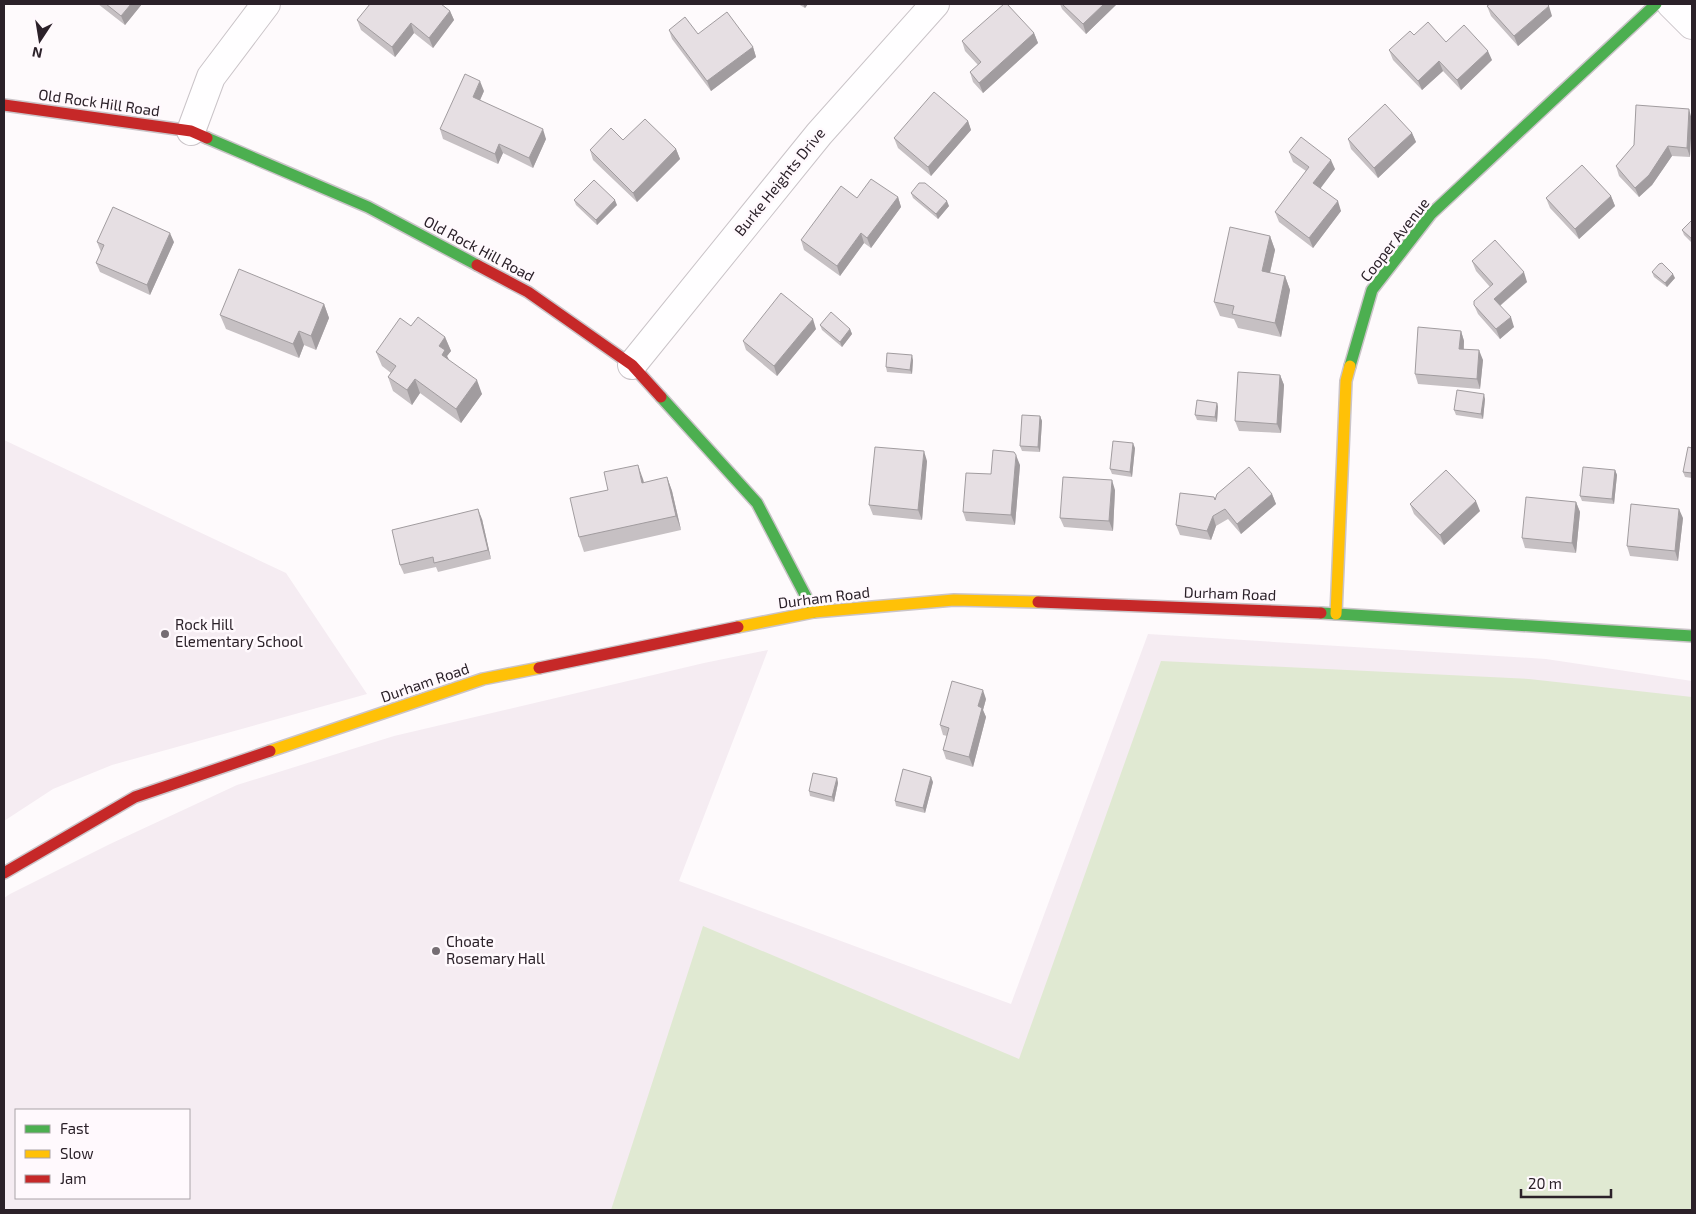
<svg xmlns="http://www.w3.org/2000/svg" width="1696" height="1214" font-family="'Exo 2',sans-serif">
<rect width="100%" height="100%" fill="#fefafc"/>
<path fill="#f5ecf2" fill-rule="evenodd" d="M4 440 286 573 367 694 112 765 53 789 4 821Z
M1148 634 1546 659 1692 681V1210H4V898L10 894 110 844 237 785 394 736 704 663 768 650 679 881 1011 1004ZM16 1110H189V1198H16Z"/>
<path fill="#e0e9d2" d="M1161 661 1529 679 1692 697V1210H611L703 926 1019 1059Z"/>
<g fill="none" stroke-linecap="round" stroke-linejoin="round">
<g stroke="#cac4c8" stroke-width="30">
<path id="street" d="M1671 4 1692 25
M191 131 211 77 266 4
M632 365 819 134 935 4"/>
</g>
<g stroke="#cac4c8" stroke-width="14">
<path id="fast" d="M207 138 368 207 477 265
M1350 366 1372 290 1431 214 1656 4
M661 397 757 503 814 612
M1321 613 1692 636"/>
</g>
<g stroke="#cac4c8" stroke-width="14">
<path id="slow" d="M1336 614 1346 381 1350 366
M738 627 814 612 954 600 1038 602
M270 751 483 679 539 668"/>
</g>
<g stroke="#cac4c8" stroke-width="14">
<path id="jam" d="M4 105 191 131 207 138
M477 265 528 292 632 365 661 397
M1038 602 1321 613
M539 668 738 627
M4 873 135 797 270 751"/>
</g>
<use href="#street" stroke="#fffeff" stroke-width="28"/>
<use href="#fast" stroke="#4caf50" stroke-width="11"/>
<use href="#slow" stroke="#ffc107" stroke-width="11"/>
<use href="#jam" stroke="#c62828" stroke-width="11"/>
</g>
<path fill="#c6c0c3" d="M98 4H142L125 25Z
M798 4H808L805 8Z
M1060 4H1117L1086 34 1062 9Z
M1487 6 1552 16 1518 46 1491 16Z
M450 11 454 20 433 48 414 33 395 57 361 30 357 20Z
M669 30 698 34 753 47 756 57 711 91 672 39Z
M1034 33 1038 43 983 93 973 82 970 72 978 65 965 51 962 41Z
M1414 35 1446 42 1492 60 1461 90 1443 71 1422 90 1393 60 1389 50Z
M484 91 480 100 546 139 533 168 503 153 498 164 443 139 440 129Z
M1689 109 1690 157 1672 156 1652 185 1639 197 1619 176 1616 166Z
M968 121 971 130 931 176 898 148 894 138Z
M1412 133 1416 142 1378 178 1351 149 1348 139Z
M623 140 676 149 680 159 637 202 593 160 590 150Z
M1289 152 1335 169 1320 188 1341 211 1313 248 1279 222 1275 212 1306 171 1293 162Z
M911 193 949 206 938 219 913 198Z
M1611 196 1615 206 1579 239 1550 208 1546 198Z
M898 197 901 207 871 248 864 243 840 276 804 250 801 240 857 198Z
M574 200 617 205 597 225 576 205Z
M1692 220V243L1684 235 1682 230Z
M1270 236 1275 250 1270 273 1285 276 1290 290 1281 337 1238 328 1234 319 1220 316 1214 302Z
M97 242H174L150 295 100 272 96 263 101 252Z
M1472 261 1527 282 1500 306 1514 327 1500 339 1478 314 1474 305 1490 287 1476 271Z
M1652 272 1675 278 1667 287 1654 277Z
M324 304 329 318 316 350 304 345 299 358 226 329 220 315Z
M820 325 850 329 852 334 842 347 822 330Z
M411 326 445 337 451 351 447 356 449 360 482 394 461 423 420 393 412 405 393 391 388 377 391 373 382 366 376 352Z
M816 329 777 376 746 350 743 341Z
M1461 331 1464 341V349L1483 360 1480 389 1418 384 1415 374Z
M913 360 912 374 887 372 886 367Z
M1280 375 1284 385 1281 433 1239 431 1235 421Z
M1485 399 1483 419 1456 415 1454 410Z
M1217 403 1218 407 1217 422 1197 420 1195 415Z
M1040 416 1042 421 1040 452 1022 451 1020 446Z
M1135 448 1132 477 1112 474 1110 469Z
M1692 448V478L1685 477 1683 472Z
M927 461 922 520 873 515 869 505Z
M1020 465 1015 525 966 521 963 512 991 474Z
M1615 470 1617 475 1614 504 1582 501 1580 496Z
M667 477 672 491 681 530 584 552 579 537 608 490 643 479 644 483Z
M1115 490 1113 531 1064 527 1060 518Z
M1272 494 1276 504 1241 534 1228 519 1216 526 1211 540 1180 535 1176 525 1215 499Z
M1576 502 1580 512 1576 553 1525 548 1522 538Z
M1410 504 1480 511 1444 545 1414 514Z
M1683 518 1678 561 1630 556 1627 546Z
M482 519 491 559 438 572 436 567 404 574 400 565Z
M986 699 983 710 986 717 973 767 946 759 943 750 947 736 943 735 940 725Z
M837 778 838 783 834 802 810 796 809 791Z
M933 782 925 813 896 806 895 801Z"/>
<path fill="#a19c9f" d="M131 4H142L125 25 121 16Z
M803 4H808L805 8Z
M1104 4H1117L1086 34 1083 24Z
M1549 6 1552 16 1518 46 1514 36Z
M450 11 454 20 433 48 429 38Z
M411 23 414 33 395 57 392 47Z
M1034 33 1038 43 983 93 979 83Z
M753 47 756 57 711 91 707 81Z
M1488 51 1492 60 1461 90 1457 80Z
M1439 61 1443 71 1422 90 1418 81Z
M480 81 484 91 477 107 473 97Z
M1689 109 1692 120 1690 157 1687 148Z
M968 121 971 130 931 176 928 167Z
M543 129 546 139 533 168 529 158Z
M1412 133 1416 142 1378 178 1374 168Z
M499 144 503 153 498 164 495 154Z
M1668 146 1672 156 1652 185 1639 197 1635 188Z
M676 149 680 159 637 202 633 193Z
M1331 160 1335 169 1317 193 1313 183Z
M1611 196 1615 206 1579 239 1575 229Z
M898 197 901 207 871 248 867 238Z
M615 200 617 205 597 225 596 220Z
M947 201 949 206 938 219 936 214Z
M1338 201 1341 211 1313 248 1309 238Z
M170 233 174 242 150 295 147 285Z
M861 233 864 243 840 276 837 266Z
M1270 236 1275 250 1267 285 1262 271Z
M1524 272 1527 282 1497 308 1494 299Z
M1673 274 1675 278 1667 287 1665 283Z
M1285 276 1290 290 1281 337 1275 323Z
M324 304 329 318 316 350 311 336Z
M1511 317 1514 327 1500 339 1496 329Z
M813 319 816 329 777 376 774 366Z
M850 329 852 334 842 347 840 342Z
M299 331 304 345 299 358 293 344Z
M1461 331 1464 341 1463 359 1459 349Z
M445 337 451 351 447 356 451 364 442 355 439 346Z
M1479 350 1483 360 1480 389 1477 379Z
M912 355 913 360 912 374 910 370Z
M1280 375 1284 385 1281 433 1277 424Z
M415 379 420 393 412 405 407 390Z
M477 380 482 394 461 423 456 409Z
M1484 394 1485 399 1483 419 1481 414Z
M1217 403 1218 407 1217 422 1215 417Z
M1040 416 1042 421 1040 452 1038 447Z
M1133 443 1135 448 1132 477 1130 472Z
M924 451 927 461 922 520 918 510Z
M1016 455 1020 465 1015 525 1011 515Z
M638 465 643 479 647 497 642 483Z
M1615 470 1617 475 1614 504 1612 499Z
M667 477 672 491 681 530 676 516Z
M1112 480 1115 490 1113 531 1109 521Z
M1272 494 1276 504 1241 534 1237 524Z
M1476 501 1480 511 1444 545 1440 535Z
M1576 502 1580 512 1576 553 1572 543Z
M478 509 482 519 491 559 488 550Z
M1679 509 1683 518 1678 561 1675 551Z
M1213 516 1216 526 1211 540 1207 531Z
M983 690 986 699 983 710 986 717 973 767 969 757 978 706Z
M931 777 933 782 925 813 923 808Z
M837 778 838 783 834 802 832 797Z"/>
<path fill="#e6dfe3" stroke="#a19c9f" d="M106 4H131L121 16Z
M370 4H441L450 11 429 38 411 23 392 47 357 20Z
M1004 4H1007L1034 33 979 83 970 72 981 62 962 41Z
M1062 4H1104L1083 24Z
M1490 4H1547L1549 6 1514 36 1487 6Z
M727 12 753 47 707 81 669 30 685 17 698 34Z
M1428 22 1446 42 1464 25 1488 51 1457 80 1439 61 1418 81 1389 50 1410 31 1414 35Z
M465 74 480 81 473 97 543 129 529 158 499 144 495 154 440 129Z
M934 92 968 121 928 167 894 138Z
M1385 104 1412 133 1374 168 1348 139Z
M1636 105 1689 109 1687 148 1668 146 1649 175 1635 188 1616 166 1634 145Z
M645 119 676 149 633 193 590 150 611 128 623 140Z
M1301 137 1331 160 1313 183 1338 201 1309 238 1275 212 1309 167 1289 152Z
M1582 165 1611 196 1575 229 1546 198Z
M871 179 898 197 867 238 861 233 837 266 801 240 841 186 857 198Z
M594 180 615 200 596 220 574 200Z
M919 183H925L947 201 936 214 911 193Z
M113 207 170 233 147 285 96 263 104 245 97 242Z
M1692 220V239L1682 230Z
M1230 227 1270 236 1262 271 1285 276 1275 323 1232 314 1234 306 1214 302Z
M1495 240 1524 272 1494 299 1511 317 1496 329 1474 305V301L1493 284 1472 261Z
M1662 263 1673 274 1665 283 1652 272 1659 264Z
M239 269 324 304 311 336 299 331 293 344 220 315Z
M781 293 813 319 774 366 743 341Z
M831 312 850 329 840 342 820 325Z
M418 317 445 337 439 346 445 350 442 355 477 380 456 409 415 379 407 390 388 377 396 366 376 352 400 318 411 326Z
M1418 327 1461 331 1459 349 1479 350 1477 379 1415 374Z
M887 353 912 355 910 370 886 367Z
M1238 372 1280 375 1277 424 1235 421Z
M1457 390 1484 394 1481 414 1454 410Z
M1197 400 1217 403 1215 417 1195 415Z
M1022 415 1040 416 1038 447 1020 446Z
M1113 441 1133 443 1130 472 1110 469Z
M875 447 924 451 918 510 869 505Z
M1688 447 1692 448V473L1683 472Z
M993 450 1014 452 1016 455 1011 515 963 512 966 473 991 474Z
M638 465 642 483 667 477 676 516 579 537 570 498 608 490 604 472Z
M1249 467 1272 494 1237 524 1225 509 1213 516 1207 531 1176 525 1180 493 1214 497 1215 500 1217 494Z
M1583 467 1615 470 1612 499 1580 496Z
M1446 470 1476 501 1440 535 1410 504Z
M1063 477 1112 480 1109 521 1060 518Z
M1526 497 1576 502 1572 543 1522 538Z
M1631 504 1679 509 1675 551 1627 546Z
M478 509 488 550 434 563 433 557 400 565 392 530Z
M952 681 983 690 978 706 982 708 969 757 943 750 949 728 940 725Z
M903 769 931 777 923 808 895 801Z
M813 773 837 778 832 797 809 791Z"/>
<g fill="#756d73" stroke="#fff9fd" stroke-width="2">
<circle cx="165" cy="634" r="5"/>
<circle cx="436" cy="951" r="5"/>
</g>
<g text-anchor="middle" stroke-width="5" stroke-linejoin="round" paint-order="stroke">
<g font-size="15" fill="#2b2129" stroke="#fff9fd">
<text transform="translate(99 103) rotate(8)" y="5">Old Rock Hill Road</text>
<text transform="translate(780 182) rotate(-51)" y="5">Burke Heights Drive</text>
<text transform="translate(1395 240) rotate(-52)" y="5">Cooper Avenue</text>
<text transform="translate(479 249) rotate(28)" y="5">Old Rock Hill Road</text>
<text transform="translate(1230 594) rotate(2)" y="5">Durham Road</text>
<text transform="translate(824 598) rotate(-7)" y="5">Durham Road</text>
<text transform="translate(425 683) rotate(-19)" y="5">Durham Road</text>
</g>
<g font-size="15" fill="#2b2129" stroke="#fff9fd" text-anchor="start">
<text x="175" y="630">Rock Hill<tspan x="175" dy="17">Elementary School</tspan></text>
<text x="446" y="947">Choate<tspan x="446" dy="17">Rosemary Hall</tspan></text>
</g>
</g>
<rect width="1696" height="1214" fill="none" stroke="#2b2129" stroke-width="10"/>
<rect x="15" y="1109" width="175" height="90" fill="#fff9fd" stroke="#aaa3a8"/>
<rect x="25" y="1125" width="25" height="8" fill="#4caf50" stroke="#aaa3a8"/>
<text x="60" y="1134" font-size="15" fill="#2b2129">Fast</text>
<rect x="25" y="1150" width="25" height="8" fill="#ffc107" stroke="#aaa3a8"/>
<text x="60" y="1159" font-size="15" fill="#2b2129">Slow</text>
<rect x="25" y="1175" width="25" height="8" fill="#c62828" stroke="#aaa3a8"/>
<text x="60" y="1184" font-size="15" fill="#2b2129">Jam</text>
<g transform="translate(40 40) rotate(192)" stroke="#fff9fd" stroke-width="4" paint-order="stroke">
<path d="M0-4L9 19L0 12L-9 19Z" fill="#2b2129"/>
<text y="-8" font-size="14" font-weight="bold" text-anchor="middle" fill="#2b2129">N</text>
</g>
<path d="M1521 1189v8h90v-8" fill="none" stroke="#2b2129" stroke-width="2.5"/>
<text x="1528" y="1189" font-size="15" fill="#2b2129" stroke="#fff9fd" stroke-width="4" paint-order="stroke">20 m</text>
</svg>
